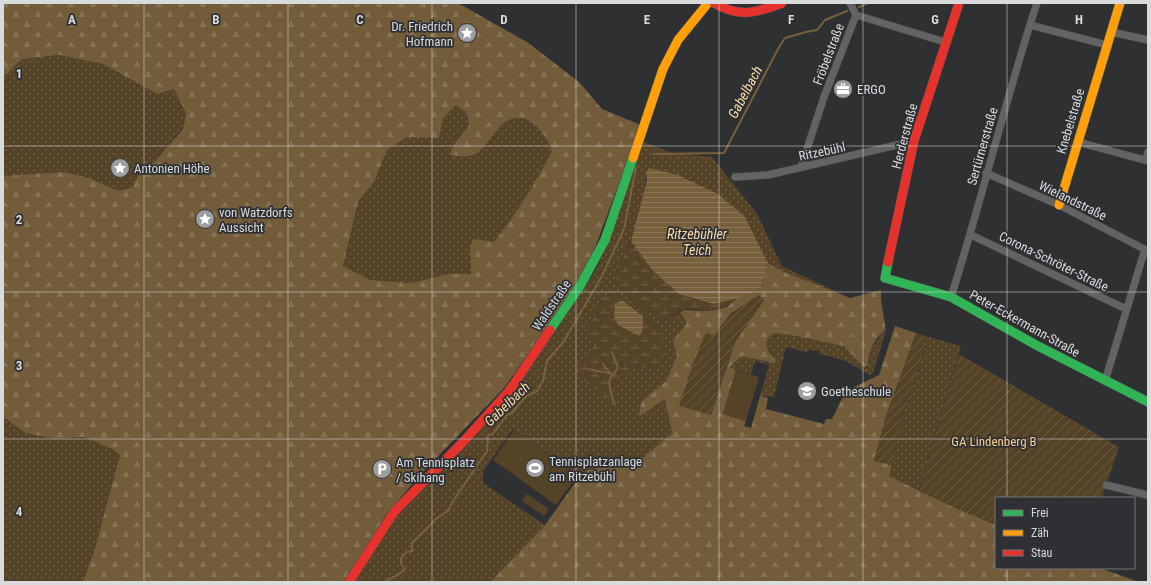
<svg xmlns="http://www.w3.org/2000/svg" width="1151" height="585" font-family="'Roboto Condensed',sans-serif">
<defs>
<pattern id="grass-dots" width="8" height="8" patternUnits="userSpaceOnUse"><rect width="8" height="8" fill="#554328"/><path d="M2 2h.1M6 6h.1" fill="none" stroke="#6d5e47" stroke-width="1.8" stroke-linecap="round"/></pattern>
<pattern id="forest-firs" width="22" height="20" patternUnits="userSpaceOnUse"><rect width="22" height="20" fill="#725c3a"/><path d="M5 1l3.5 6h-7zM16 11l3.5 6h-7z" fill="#857356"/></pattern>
<pattern id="wetland-marsh" width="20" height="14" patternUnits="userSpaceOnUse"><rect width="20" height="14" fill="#554328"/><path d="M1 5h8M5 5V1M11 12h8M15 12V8" fill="none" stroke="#6d5e47"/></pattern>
<pattern id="garden-furrows" width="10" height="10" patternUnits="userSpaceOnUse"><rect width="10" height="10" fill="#554328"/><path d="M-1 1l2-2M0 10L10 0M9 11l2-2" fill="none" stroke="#6d5e47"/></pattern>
<pattern id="water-rules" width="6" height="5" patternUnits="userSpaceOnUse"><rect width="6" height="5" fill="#78603c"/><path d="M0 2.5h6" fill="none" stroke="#8a7658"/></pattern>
</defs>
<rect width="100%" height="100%" fill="#2f3032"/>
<path fill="url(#grass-dots)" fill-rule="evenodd" d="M59 55 103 64 157 94 174 89 186 112 183 128 155 161 139 174 132 187 118 191 92 179 3 176V78L22 59Z
M455 104 467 113 469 125 453 144 450 156 477 153C484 144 497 126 507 121 528 109 546 134 552 151L535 184 514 216 494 242 470 249 471 274H448L411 283 371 280 343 266 358 202 374 182 387 150 406 137H439L443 118Z
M641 141 673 153 712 157 757 214 782 266 850 298 782 271 768 263 745 217 669 173 653 169 646 172C648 188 637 227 630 242 624 255 617 267 615 283L630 299 663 321 680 312 687 323 673 340 677 356 666 381 641 402 640 417 665 399 672 433 639 461 587 470 580 476 513 429 483 471V483L545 525 490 582H355L370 555 400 512 522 379 594 273 609 242ZM613 290 622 300 660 328 658 369 640 368 625 363 588 325 604 297Z
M884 329 886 331 873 373 869 375 846 361 820 354 819 351 810 350 806 352 786 347 774 397 760 396 769 365 755 361 751 374 730 368 742 356 755 358 768 363 773 355C769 352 766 348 766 343 766 339 770 334 773 333 780 331 837 343 844 346 851 350 857 360 868 365L871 350Z
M929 337 961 346 919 490 889 476 901 423Z
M3 417 7 421 56 439 84 437 112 449 120 455 95 548 83 582H3Z"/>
<path fill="url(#forest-firs)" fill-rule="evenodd" d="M3 3H458L527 42 579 82 602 109 641 125 593 253 567 299 504 388 419 476 385 516 347 582H83L95 548 120 455 112 449 84 437 56 439 26 433 3 417V176L64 172 92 179 118 191 132 187 139 174 155 161 183 129 186 113 174 89 157 94 103 64 59 55 22 59 3 78ZM456 105 467 113 469 125 453 145 450 155C458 156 470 158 477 153 488 146 495 127 507 121 528 109 546 134 552 151 535 184 517 213 494 242L473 239 470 249 471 274H448L411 283 371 280 343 266 358 202 374 182 387 150 407 137 439 138 443 118Z
M768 263 782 271 850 298 881 290V300L886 331 884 329C882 334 878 336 876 340 871 347 868 357 868 365L864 367 844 346 786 334 773 333 768 338 766 343 769 352 776 360 774 363 742 356 730 367 736 370 723 414 746 421 744 426 751 428 760 396 768 398 766 409 824 424 826 419H832L843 397 852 388 879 375 895 326 916 333 886 416 874 461 892 465 889 476 949 505 996 525V568H1100L1139 582H490L545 525 580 476 587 470 639 461 672 433 665 399 639 417 641 402 666 381 677 356 673 340 687 323 680 312 685 310 707 311 727 307 736 299 744 297 761 288ZM764 300 735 342 711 415 692 366 706 333 714 336 731 313 747 304Z"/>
<path fill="url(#wetland-marsh)" d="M631 241 652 270 714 304 736 299C715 317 709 308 686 309 678 310 669 318 663 321L630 299 615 283 617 270Z
M613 290 622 300 615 304 643 328V316L660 328 666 350 658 369 641 368 634 366C613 375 614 384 615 405L611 409 601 394 580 378V368L593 348 588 325 604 297Z"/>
<path fill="url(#garden-furrows)" d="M759 295 764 300 735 342 711 415 679 406 692 366 706 333 714 336 731 313Z
M916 333 929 337 901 423 892 465 874 461 886 416Z
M959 354 1119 447 1102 498H996V525L949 505 919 490Z"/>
<path fill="#554328" d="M736 370 759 377 746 421 723 414Z
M514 430 578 475 556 505 493 460Z
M527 494 549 509 544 516 522 501Z"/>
<path fill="url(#water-rules)" d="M649 168 678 175 718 194 745 217 768 263 761 288 744 297 714 304 679 294 652 270 631 241 647 181 646 172Z
M622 300 643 316V328L640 336 618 325 614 315 615 304Z"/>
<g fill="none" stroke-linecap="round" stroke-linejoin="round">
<path stroke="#78603c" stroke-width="2" d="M859 7 868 3
M653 154 724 153 778 49 785 38 806 32 817 30 825 20 847 11
M836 314 847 322 855 340 868 352
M612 352 618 368C616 372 611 375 610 379 608 383 612 400 615 404
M603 364 609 372
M588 369 613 374
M384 582C392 577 399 576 405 569L401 564V558L407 552 412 551V543L437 518 448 511 453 501 487 451 488 435 493 434 507 415 512 413 525 397 537 391 543 381 547 361 564 341 602 276 624 229 636 168"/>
<g stroke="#4b4b4c" stroke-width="8">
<path id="street" d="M850 3 856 15
M1030 25 1107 45
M1111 32 1148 40
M1078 142 1148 161
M1146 160 1148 152
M801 167 824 97 856 15 945 42
M986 173 1059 205 1148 251
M735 177 768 175 914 141
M971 235 1126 309
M951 297C982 200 1005 100 1037 3
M1105 381 1145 249
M1106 485 1147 495"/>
</g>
<g stroke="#4b4b4c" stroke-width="10">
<path id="fast" d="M888 262 885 278 951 297 1036 345 1148 402
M550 330 580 286 605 240 633 158"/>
</g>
<g stroke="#4b4b4c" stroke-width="10">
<path id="slow" d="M633 158 663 69 678 40 708 3
M1059 205 1120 3"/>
</g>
<g stroke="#4b4b4c" stroke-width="10">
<path id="jam" d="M714 3C739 18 756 13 782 3
M888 262 914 141 959 3
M349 582 394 512 463 442 509 391 550 330"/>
</g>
<use href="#street" stroke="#636363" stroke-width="7"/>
<use href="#fast" stroke="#30b455" stroke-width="9"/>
<use href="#slow" stroke="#ff9f0a" stroke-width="9"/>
<use href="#jam" stroke="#e5322d" stroke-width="9"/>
</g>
<path fill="none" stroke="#d8dadb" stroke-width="1" stroke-opacity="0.55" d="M144 3V582M288 3V582M432 3V582M576 3V582M719 3V582M863 3V582M1007 3V498M3 146H1148M3 292H1148M3 439H1148M1007 568V582"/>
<defs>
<g id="sight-disc" transform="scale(1)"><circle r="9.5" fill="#9d9ea0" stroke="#2e3033"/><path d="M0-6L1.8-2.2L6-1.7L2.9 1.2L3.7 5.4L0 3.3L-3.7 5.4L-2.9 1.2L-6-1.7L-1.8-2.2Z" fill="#fff"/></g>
<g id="office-disc" transform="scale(1)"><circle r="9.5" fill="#9d9ea0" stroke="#2e3033"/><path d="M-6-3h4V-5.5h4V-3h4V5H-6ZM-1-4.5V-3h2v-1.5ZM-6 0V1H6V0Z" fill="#fff"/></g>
<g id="school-disc" transform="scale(1)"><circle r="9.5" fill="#9d9ea0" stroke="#2e3033"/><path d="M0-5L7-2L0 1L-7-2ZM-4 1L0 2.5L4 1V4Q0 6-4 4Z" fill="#fff"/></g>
<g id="stadium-disc" transform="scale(1)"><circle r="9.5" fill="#9d9ea0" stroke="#2e3033"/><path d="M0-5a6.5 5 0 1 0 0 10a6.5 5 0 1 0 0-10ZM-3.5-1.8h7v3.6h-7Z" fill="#fff"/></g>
<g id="parking-disc" transform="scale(1)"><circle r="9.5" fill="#9d9ea0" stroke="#2e3033"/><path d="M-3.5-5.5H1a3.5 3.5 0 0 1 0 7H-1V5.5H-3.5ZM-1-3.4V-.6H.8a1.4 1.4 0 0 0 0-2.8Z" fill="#fff"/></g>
</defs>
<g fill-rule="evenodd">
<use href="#sight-disc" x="467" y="33"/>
<use href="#office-disc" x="843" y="89"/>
<use href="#sight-disc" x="120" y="168"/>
<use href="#sight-disc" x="205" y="219"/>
<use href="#school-disc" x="807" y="391"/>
<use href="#stadium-disc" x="535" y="468"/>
<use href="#parking-disc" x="382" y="469"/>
</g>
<g text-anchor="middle" stroke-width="3.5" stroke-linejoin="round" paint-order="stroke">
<g font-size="13" fill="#d8dadb" stroke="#2e3033" text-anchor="start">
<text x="453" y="31" text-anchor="end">Dr. Friedrich<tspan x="453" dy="15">Hofmann</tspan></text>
<text x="857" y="94">ERGO</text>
<text x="134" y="173">Antonien Höhe</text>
<text x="219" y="217">von Watzdorfs<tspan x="219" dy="15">Aussicht</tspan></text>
<text x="821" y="396">Goetheschule</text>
<text x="549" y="466">Tennisplatzanlage<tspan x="549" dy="15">am Ritzebühl</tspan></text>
<text x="396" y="467">Am Tennisplatz<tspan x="396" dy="15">/ Skihang</tspan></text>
</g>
<g font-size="13" fill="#d8dadb" stroke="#2e3033">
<text transform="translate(828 54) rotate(-69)" y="5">Fröbelstraße</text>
<text transform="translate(1070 121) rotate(-73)" y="5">Knebelstraße</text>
<text transform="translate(904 136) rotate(-75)" y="5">Herderstraße</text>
<text transform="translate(982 146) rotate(-74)" y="5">Sertürnerstraße</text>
<text transform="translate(822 151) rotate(-12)" y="5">Ritzebühl</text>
<text transform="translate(1073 200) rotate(26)" y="5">Wielandstraße</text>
<text transform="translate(1054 261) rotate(26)" y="5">Corona-Schröter-Straße</text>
<text transform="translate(551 305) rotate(-56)" y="5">Waldstraße</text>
<text transform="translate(1025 323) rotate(29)" y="5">Peter-Eckermann-Straße</text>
</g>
<g font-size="13" fill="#f8cd8c" stroke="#2e3033">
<text x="994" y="446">GA Lindenberg B</text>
</g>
<g font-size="14" font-style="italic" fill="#fcdaa6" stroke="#2e3033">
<text transform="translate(745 92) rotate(-62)" y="5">Gabelbach</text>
<text x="697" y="239">Ritzebühler<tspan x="697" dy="16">Teich</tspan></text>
<text transform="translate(507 404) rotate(-44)" y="5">Gabelbach</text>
</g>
</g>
<g font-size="13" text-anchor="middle" font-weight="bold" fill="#d8dadb" stroke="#2e3033" stroke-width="3.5" stroke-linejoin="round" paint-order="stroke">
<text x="72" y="24">A</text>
<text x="216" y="24">B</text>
<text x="360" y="24">C</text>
<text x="504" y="24">D</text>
<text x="647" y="24">E</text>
<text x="791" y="24">F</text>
<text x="935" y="24">G</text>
<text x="1079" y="24">H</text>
<text x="19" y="78">1</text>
<text x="19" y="224">2</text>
<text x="19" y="370">3</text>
<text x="19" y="516">4</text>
</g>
<rect width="1151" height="585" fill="none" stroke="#d8dadb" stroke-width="8"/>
<rect x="995" y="497" width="140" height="72" fill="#2e3033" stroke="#727476"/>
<rect x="1003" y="510" width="20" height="6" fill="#30b455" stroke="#727476"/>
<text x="1031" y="517" font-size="12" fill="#d8dadb">Frei</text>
<rect x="1003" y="530" width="20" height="6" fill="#ff9f0a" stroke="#727476"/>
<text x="1031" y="537" font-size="12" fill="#d8dadb">Zäh</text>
<rect x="1003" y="550" width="20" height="6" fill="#e5322d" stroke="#727476"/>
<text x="1031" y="557" font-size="12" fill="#d8dadb">Stau</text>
</svg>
